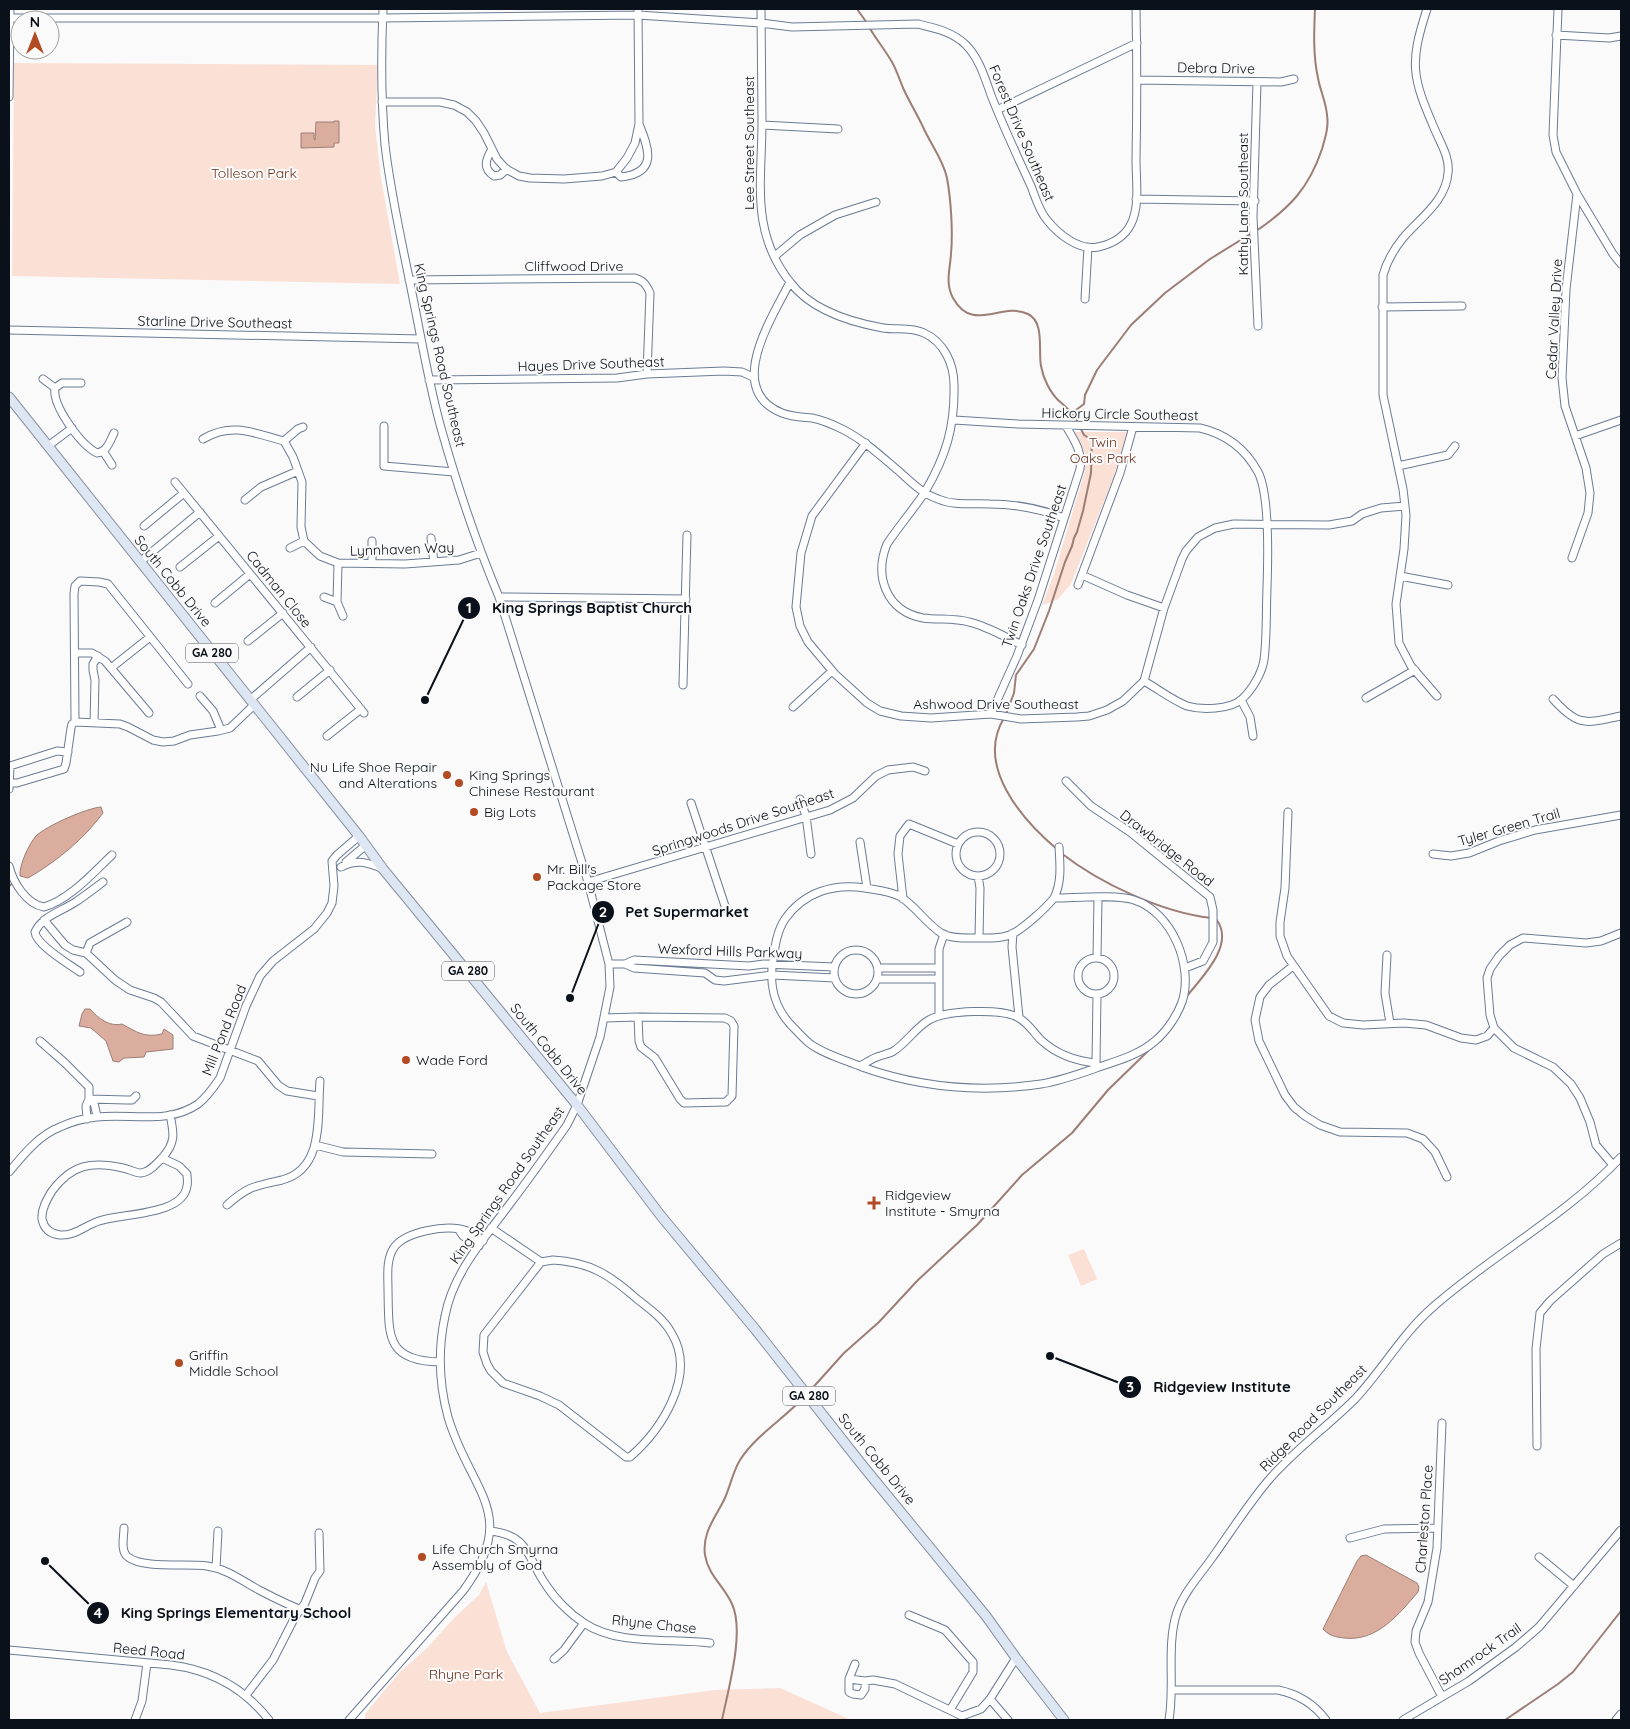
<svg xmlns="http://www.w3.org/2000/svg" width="1630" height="1729" font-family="Quicksand,sans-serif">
<rect width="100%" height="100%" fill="#fafafa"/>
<path fill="#fbe0d6" d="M14 63 378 65 375 126 381 178 400 284 12 276Z
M1075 432H1127L1114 476 1071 584 1057 600 1042 605 1054 574 1085 471V453Z
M1084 1249 1097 1279 1081 1286 1068 1255Z
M486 1582 507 1652 540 1713 715 1690 780 1688 851 1720H365V1714L400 1672 428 1647 455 1617 479 1595Z"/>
<path fill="#daad9e" stroke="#9c7e76" d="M334 121H339V143H334V147L301 148V133H314V139L315 140 316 122H334Z
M101 807 103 813C84 839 56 862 28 878L20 876C19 865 29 844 36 836 46 826 87 808 101 807Z
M85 1009H90C98 1018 109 1027 122 1024 137 1032 144 1038 162 1034L164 1029 173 1035V1049L146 1052 144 1057 124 1058 119 1062 113 1061 106 1041 91 1028 79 1026 82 1014Z
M1366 1555 1417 1583 1419 1587 1418 1592C1399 1614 1377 1642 1344 1638 1336 1637 1329 1636 1323 1629L1357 1561 1361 1556Z"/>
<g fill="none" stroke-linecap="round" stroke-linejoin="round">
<path stroke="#9c7e76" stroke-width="2" d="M857 9 867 23
M869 27C876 39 885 50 892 62 897 71 900 81 904 90 910 103 917 114 923 127 931 145 943 159 947 178 951 200 953 232 951 254 950 270 945 283 953 298 973 334 1001 301 1028 314 1045 322 1038 351 1041 366 1043 378 1050 392 1058 400 1066 407 1073 412 1078 422
M1256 231C1290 208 1309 188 1322 149 1325 138 1329 127 1327 115 1326 102 1320 90 1318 78 1313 56 1314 31 1315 9
M1072 413 1084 404 1085 395 1097 370 1131 325 1165 293 1210 259 1252 233
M1006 714 1014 693 1016 675 1034 649 1049 611 1065 562 1072 546 1074 538 1077 532 1083 511 1091 473 1092 440 1084 435 1080 427
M1004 718C975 766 1022 820 1058 850
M1061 853C1101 884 1161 912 1211 918
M9 886 13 883
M1187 996C1202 977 1236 944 1216 919
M808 1393 844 1353 879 1322 917 1281 978 1224 1022 1175 1072 1133 1108 1090 1148 1051
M722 1720C728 1690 745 1632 732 1604 724 1586 708 1575 705 1555 702 1534 714 1519 723 1502 730 1489 732 1473 740 1460 757 1434 785 1418 805 1396
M1505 1720 1558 1684 1573 1672 1621 1611"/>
<g stroke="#6b7b94" stroke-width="9">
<path id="minor" d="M761 9C761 47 762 84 762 122 762 181 750 231 790 282 810 309 850 322 883 328 895 330 912 327 924 333 944 342 954 364 954 385 955 427 946 456 925 492 913 510 899 526 887 544 874 576 886 611 923 618 938 620 954 618 969 622 987 626 1005 637 1022 645
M1427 9C1409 64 1412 77 1435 130 1441 144 1450 158 1448 173 1446 201 1420 218 1403 238 1394 249 1387 261 1383 275V395L1403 489 1406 515 1404 549 1396 604 1399 643 1411 666 1437 696
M1558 9 1553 135 1556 152 1577 194 1613 254 1621 264
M9 18H382L638 15 761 23 792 27 918 24C935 28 953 32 966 45 979 58 985 78 991 95 1003 126 1017 156 1031 186 1035 196 1039 211 1047 220 1058 234 1079 251 1098 247 1112 244 1124 238 1131 224 1140 206 1136 181 1136 160 1137 110 1137 59 1136 9
M1556 35 1609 38 1621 36
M1137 80 1281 82 1294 79
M1257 82 1253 217 1258 326
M9 97 10 9
M382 102H440L454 105 467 112 476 121 484 133 497 159 506 169 519 176 530 178 564 179 602 176 616 172 627 158 635 143 639 124 638 9
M997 110 1137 43
M762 125 838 129
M492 149C486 159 482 168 494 176L500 175 507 169
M616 172 621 177C658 173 649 149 639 124
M1136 199 1255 201
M775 256 800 235 835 215 876 202
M409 280 634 278C643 280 646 284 650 293L647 374
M790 282C772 318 724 390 782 413 792 417 802 417 812 418 823 420 834 425 844 430 865 441 882 457 901 473 912 483 923 494 938 499 954 506 972 503 990 504 1015 504 1041 509 1064 518
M1085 299 1088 247
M1382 307 1462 306
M9 330 421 339
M43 379 55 388
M429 380 617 378 647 374 724 371 742 372 753 377
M81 383H62L55 388C52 406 81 445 97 453 107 452 110 441 114 433
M954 420 1018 424 1200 428C1226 434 1245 448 1258 472 1270 495 1268 560 1267 588 1266 612 1267 637 1264 660 1262 673 1252 690 1242 699 1230 710 1201 710 1187 706 1172 700 1158 689 1144 681
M384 426V466L454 472
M1575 436 1621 420
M203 439C232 422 254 433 284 441L293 457 302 482 301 527 304 541 320 556 338 563 405 564 459 560 481 553
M284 441 298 429 303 427
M866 443 812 516 801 553 796 607 800 626 808 642 835 674 867 703 880 711 901 716 931 718 991 714 1021 719 1077 717 1089 716 1107 710 1123 701 1144 681 1164 608 1182 559 1186 551 1198 537 1215 528 1234 524 1329 525 1352 521 1362 514 1381 508 1405 506
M48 446 72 428
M103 451 112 465
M1398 466 1448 455 1455 446
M175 482 364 713
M245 500 261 487 298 471
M144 526 184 493
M431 538 434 562
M290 548 304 541
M1572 558 1588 513 1590 493 1586 468 1565 406 1562 378 1566 289 1577 194
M140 562 200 512
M338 563 337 602 343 616
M372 563V541
M180 567 219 536
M1082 575 1127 595 1164 608
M1400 576 1448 585
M1078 585 1120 473 1133 427
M324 597 337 602
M499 597 686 599
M215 603 250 574
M248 641 283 613
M75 653H92L105 661 149 713
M111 668 150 637
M683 685 687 535
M200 696 213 711 221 730
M297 697 330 670
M1366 698 1415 670
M1553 699C1579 728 1586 723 1621 716
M250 700 311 647
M1241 700 1250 717 1253 736
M793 707 832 671
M991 714 1017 656 1038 600 1080 469C1083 452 1074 440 1066 426
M75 722 74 594 75 586 80 581 99 582 108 584 188 684
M94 723 95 680 93 670V664L98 656
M327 736 361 709
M1066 781 1091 806 1130 832 1210 897 1213 910V942L1203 961 1185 968
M9 783H17L64 769 66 763 71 728 72 724 75 722 120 724 128 727 153 740 163 742 174 741 190 735 218 731 230 728 254 705
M9 789 10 766 57 751 68 752
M800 799 806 816 811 854
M691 803 726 909
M1288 812 1285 888 1280 922V936L1287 956 1329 1016 1343 1023 1363 1025 1404 1023 1426 1025 1461 1038 1476 1040 1487 1036 1494 1028
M956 854a22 22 0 1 1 44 0a22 22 0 1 1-44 0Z
M860 842 867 888
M1433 854 1451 856 1469 853 1499 841 1535 830 1621 815
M346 862 366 845
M9 866C13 882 26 904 44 907 69 900 93 873 112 855
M341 867C357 859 367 862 383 869
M978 876 980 888 979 938
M588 882 830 810 853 798 876 776 888 770 913 767 925 771
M1054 898C1075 898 1116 894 1134 900 1172 912 1194 966 1182 1002 1177 1016 1166 1032 1155 1041 1140 1054 1120 1060 1102 1066 1082 1073 1061 1081 1041 1084 979 1093 921 1088 862 1067 845 1060 823 1054 809 1043 802 1037 796 1030 790 1024 774 1006 769 983 773 960 775 946 777 931 785 919 804 892 834 883 865 888 876 890 891 891 901 897 916 907 926 923 941 933 951 939 966 938 977 938 989 938 1003 939 1014 933 1026 926 1045 909 1054 898 1062 882 1060 864 1059 847
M903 899 898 854 900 836 909 824 958 844
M44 920 65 945 73 950 86 953 115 980 130 990 154 998 161 1002 193 1036 258 1061 278 1085 287 1091 318 1096
M1013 933 1012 947 1019 1017
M834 972a22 22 0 1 1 44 0a22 22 0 1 1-44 0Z
M86 953 90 943 127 922
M1387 955 1385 993 1390 1023
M1097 957 1098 898
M1078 976a18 18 0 1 1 36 0a18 18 0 1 1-36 0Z
M609 964H625L634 968 705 973 715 980 724 981 772 975 835 978
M625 964 634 960 749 966 764 964 834 967
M1293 966 1269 985 1260 997 1255 1020 1259 1041 1285 1095 1294 1107 1305 1116 1320 1125 1340 1132 1407 1133 1423 1139 1435 1152 1447 1177
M879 968H939
M80 972C69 964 36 945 35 932 43 915 63 911 77 901 86 895 95 888 103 882
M878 979H939
M939 1015V949L944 934
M604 1018 638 1017 639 1041 641 1047 655 1058 680 1099 684 1103 726 1102 732 1096 734 1026 731 1021 725 1018 638 1017
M40 1041 65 1063 89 1087V1099L94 1103 97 1116
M1096 1063 1097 994
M860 1066C866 1063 871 1059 877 1057 882 1055 887 1054 892 1052 906 1044 915 1028 929 1020 946 1010 1003 1008 1019 1018 1028 1023 1034 1033 1041 1040 1056 1054 1076 1061 1096 1063
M89 1099 127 1100H132L136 1096
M87 1119 86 1106 89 1099
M315 1145 343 1152 432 1154
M162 1158 179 1166 187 1174C187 1178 188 1182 187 1186 183 1216 121 1213 99 1221 86 1225 75 1236 60 1235 51 1234 44 1229 42 1219 41 1209 47 1199 52 1191 72 1164 92 1161 123 1168 129 1169 135 1173 141 1173 150 1172 156 1164 162 1158Z
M162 1158C176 1143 174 1133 170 1115
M1613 1165 1596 1145 1590 1122 1580 1098 1571 1084 1553 1067 1514 1048 1494 1028 1490 1015 1487 978 1490 969 1499 956 1510 945 1523 938 1586 943 1601 941 1621 933
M9 1172C23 1155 39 1135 60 1127 71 1122 85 1118 97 1117 130 1113 168 1125 198 1104 207 1097 214 1087 220 1078L246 1006 260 976 273 961 314 929 327 913 332 903 334 886 332 861 337 855 359 836
M227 1205C248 1186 255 1186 282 1180 325 1169 317 1116 320 1081
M491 1228 541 1262
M459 1230 463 1236 479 1246
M553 1260C590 1262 610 1275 637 1299 650 1309 664 1319 672 1334 697 1376 661 1430 630 1457H626L559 1405 540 1396 503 1383 491 1371 487 1364 483 1352 484 1335 541 1262Z
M440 1362C385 1361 389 1335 388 1290 388 1277 386 1261 393 1249 404 1231 448 1224 467 1231 472 1232 478 1237 483 1241
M1442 1423 1437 1548 1428 1602 1416 1631 1415 1642 1419 1653 1440 1693 1443 1696
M1537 1446 1536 1349 1540 1313 1550 1301 1603 1254 1621 1243
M124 1528C124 1537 120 1551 128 1557 143 1569 187 1563 207 1566 227 1569 241 1580 259 1590 276 1599 295 1608 314 1615
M490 1531C530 1535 527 1558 546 1585 555 1599 570 1614 584 1623 618 1646 671 1638 710 1643
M1350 1538 1384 1529 1437 1528
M1539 1557 1574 1586
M216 1568 218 1531
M909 1615 945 1630 973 1662V1672L950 1710
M9 1650 171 1665C211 1670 244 1688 269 1720
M554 1659 564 1650 584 1623
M855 1664 849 1679V1692L853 1694 861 1695 865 1689V1681
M849 1679 865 1681 873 1680 895 1684 962 1716 981 1709 990 1699 1016 1658
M1171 1690H1278C1298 1694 1314 1704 1326 1720
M246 1695 273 1660 295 1617 305 1603 315 1578 320 1571 319 1533
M990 1699 1008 1720
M135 1720 142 1701 147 1663
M349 1720 463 1591C521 1513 470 1492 448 1417 439 1384 438 1349 445 1316 453 1273 484 1239 509 1205 529 1179 548 1152 567 1125L577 1105 600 1037 610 987 609 964 588 882 499 597C476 542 457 485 441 428 429 385 422 342 413 298 403 247 391 197 385 145 381 100 381 54 383 9
M1169 1720C1175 1686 1166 1645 1177 1612 1184 1592 1200 1575 1212 1558 1230 1533 1247 1506 1267 1482 1293 1451 1327 1427 1355 1399 1383 1369 1402 1334 1433 1307 1493 1254 1566 1216 1621 1157
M1403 1720 1469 1681 1516 1647 1539 1627 1621 1530
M1616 1720 1621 1714"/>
</g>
<g stroke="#8691a2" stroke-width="11">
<path id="major" d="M9 397 359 836 383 869 577 1105 661 1216 755 1329 863 1466 986 1616 1016 1658 1064 1720"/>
</g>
<use href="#minor" stroke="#fff" stroke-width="7"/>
<use href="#major" stroke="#dfe6f3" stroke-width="9"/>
</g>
<g fill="#b24b24" stroke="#fafafa" stroke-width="2">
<circle cx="447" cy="775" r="5"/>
<circle cx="459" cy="783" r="5"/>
<circle cx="474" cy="812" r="5"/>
<circle cx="537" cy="877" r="5"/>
<circle cx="406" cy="1060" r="5"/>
<path d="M871.5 1195.5h5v5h5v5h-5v5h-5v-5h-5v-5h5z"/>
<circle cx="179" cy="1363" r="5"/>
<circle cx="422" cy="1557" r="5"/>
</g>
<g text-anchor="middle" stroke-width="4" stroke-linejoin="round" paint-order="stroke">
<g fill="#fafafa" stroke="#53575d" stroke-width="1">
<rect x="186" y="643.5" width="52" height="19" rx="4"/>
<rect x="442" y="961.5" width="52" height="19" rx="4"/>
<rect x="783" y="1386.5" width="52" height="19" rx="4"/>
</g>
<g font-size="12" font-weight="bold" fill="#0b111a">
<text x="212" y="657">GA 280</text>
<text x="468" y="975">GA 280</text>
<text x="809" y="1400">GA 280</text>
</g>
<g font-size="14" fill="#0b111a" stroke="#fafafa">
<text transform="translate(1216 68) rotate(1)" y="5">Debra Drive</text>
<text transform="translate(1022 133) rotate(67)" y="5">Forest Drive Southeast</text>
<text transform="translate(749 143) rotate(-90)" y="5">Lee Street Southeast</text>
<text transform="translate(1243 204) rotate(-90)" y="5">Kathy Lane Southeast</text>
<text x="574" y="271">Cliffwood Drive</text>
<text transform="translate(1554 319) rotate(-87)" y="5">Cedar Valley Drive</text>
<text transform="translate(215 322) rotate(1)" y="5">Starline Drive Southeast</text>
<text transform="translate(440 355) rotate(77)" y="5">King Springs Road Southeast</text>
<text transform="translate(591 364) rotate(-2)" y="5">Hayes Drive Southeast</text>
<text transform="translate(1120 414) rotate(1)" y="5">Hickory Circle Southeast</text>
<text transform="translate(402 549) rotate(-2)" y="5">Lynnhaven Way</text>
<text transform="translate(1034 566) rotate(-71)" y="5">Twin Oaks Drive Southeast</text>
<text transform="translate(173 581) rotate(51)" y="5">South Cobb Drive</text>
<text transform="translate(279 589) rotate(51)" y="5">Cadman Close</text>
<text x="996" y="709">Ashwood Drive Southeast</text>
<text transform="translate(743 822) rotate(-18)" y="5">Springwoods Drive Southeast</text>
<text transform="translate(1509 827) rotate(-16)" y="5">Tyler Green Trail</text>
<text transform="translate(1167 848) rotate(38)" y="5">Drawbridge Road</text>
<text transform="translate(730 951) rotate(2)" y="5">Wexford Hills Parkway</text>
<text transform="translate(224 1030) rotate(-68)" y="5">Mill Pond Road</text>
<text transform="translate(549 1049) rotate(51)" y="5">South Cobb Drive</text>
<text transform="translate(507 1185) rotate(-55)" y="5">King Springs Road Southeast</text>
<text transform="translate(1313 1418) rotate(-45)" y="5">Ridge Road Southeast</text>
<text transform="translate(877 1459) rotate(51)" y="5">South Cobb Drive</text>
<text transform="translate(1424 1519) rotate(-86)" y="5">Charleston Place</text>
<text transform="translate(654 1624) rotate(6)" y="5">Rhyne Chase</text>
<text transform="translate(149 1651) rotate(6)" y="5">Reed Road</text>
<text transform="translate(1480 1654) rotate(-35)" y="5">Shamrock Trail</text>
</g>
<g font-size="14" fill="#6c3420" stroke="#fafafa">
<text x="254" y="178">Tolleson Park</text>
<text x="1103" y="447">Twin<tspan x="1103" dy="16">Oaks Park</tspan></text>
<text x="466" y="1679">Rhyne Park</text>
</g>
<g font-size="14" fill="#0b111a" stroke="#fafafa" text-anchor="start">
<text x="437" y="772" text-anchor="end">Nu Life Shoe Repair<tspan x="437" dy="16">and Alterations</tspan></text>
<text x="469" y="780">King Springs<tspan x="469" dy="16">Chinese Restaurant</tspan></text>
<text x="484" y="817">Big Lots</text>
<text x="547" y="874">Mr. Bill's<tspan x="547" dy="16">Package Store</tspan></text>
<text x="416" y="1065">Wade Ford</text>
<text x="885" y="1200">Ridgeview<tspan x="885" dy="16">Institute - Smyrna</tspan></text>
<text x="189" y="1360">Griffin<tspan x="189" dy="16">Middle School</tspan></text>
<text x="432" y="1554">Life Church Smyrna<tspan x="432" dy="16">Assembly of God</tspan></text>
</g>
</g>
<path fill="none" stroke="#0b111a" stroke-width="2" d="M425 700L469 608M570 998L603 912M1050 1356L1130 1387M45 1561L98 1613"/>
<g fill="#0b111a" stroke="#fafafa" stroke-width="2">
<circle cx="425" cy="700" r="5"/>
<circle cx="570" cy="998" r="5"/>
<circle cx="1050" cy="1356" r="5"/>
<circle cx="45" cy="1561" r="5"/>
<circle cx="469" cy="608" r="12"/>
<circle cx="603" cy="912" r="12"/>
<circle cx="1130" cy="1387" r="12"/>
<circle cx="98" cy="1613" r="12"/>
</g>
<g font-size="15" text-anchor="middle" font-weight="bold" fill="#fff">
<text x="469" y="613">1</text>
<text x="603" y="917">2</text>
<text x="1130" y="1392">3</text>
<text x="98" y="1618">4</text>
</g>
<g font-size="15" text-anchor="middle" font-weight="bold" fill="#0b111a" stroke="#fafafa" stroke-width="4" stroke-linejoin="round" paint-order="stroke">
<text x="592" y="613">King Springs Baptist Church</text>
<text x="687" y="917">Pet Supermarket</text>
<text x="1222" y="1392">Ridgeview Institute</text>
<text x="236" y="1618">King Springs Elementary School</text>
</g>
<rect width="1630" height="1729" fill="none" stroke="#0b111a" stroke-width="20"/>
<g transform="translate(35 35)"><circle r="24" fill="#fafafa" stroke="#9a9da0"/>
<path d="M0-4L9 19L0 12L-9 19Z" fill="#b24b24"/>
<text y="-8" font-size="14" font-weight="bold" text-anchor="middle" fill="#0b111a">N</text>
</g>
</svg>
